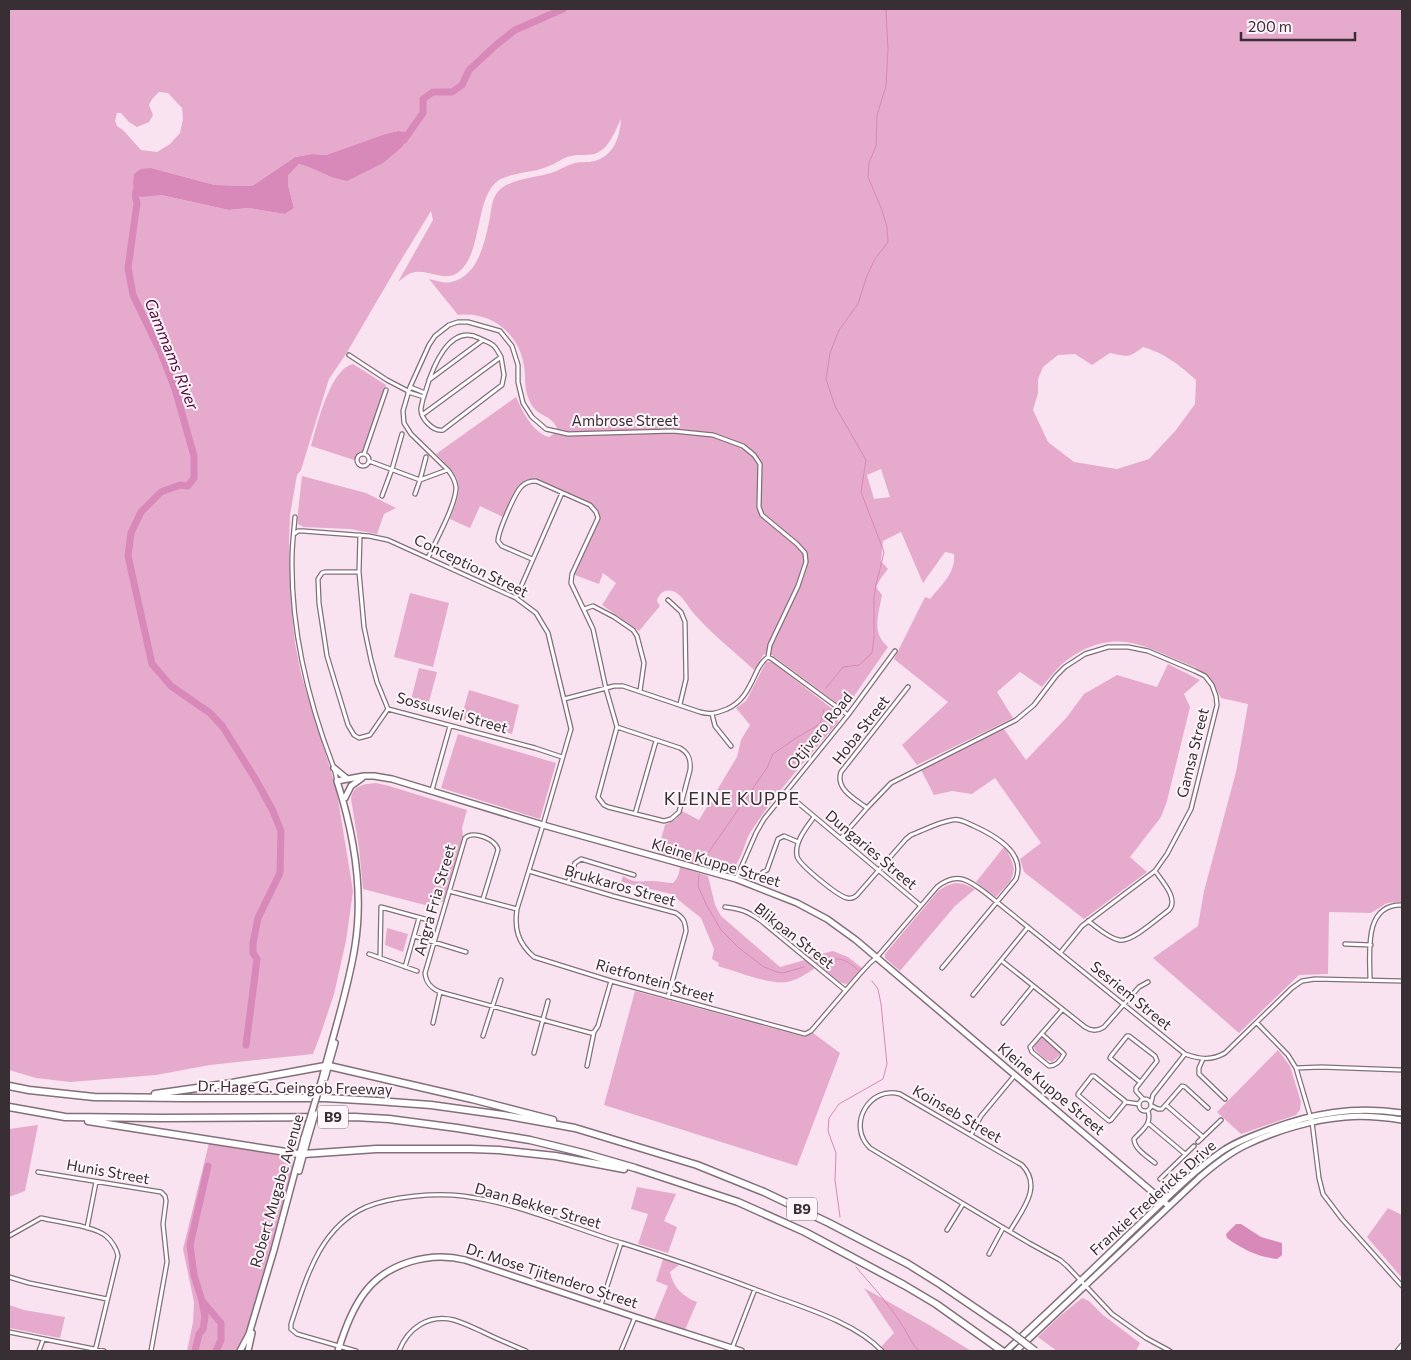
<svg xmlns="http://www.w3.org/2000/svg" width="1411" height="1360" font-family="Commissioner,sans-serif">
<rect width="100%" height="100%" fill="#fae3f0"/>
<path fill="#e6aacd" fill-rule="evenodd" d="M9 9H1402V902L1387 903 1371 913 1329 912 1328 974 1299 975 1239 1033 1153 958 1198 926 1204 891 1236 772 1248 704 1221 698C1208 670 1199 669 1173 658 1140 644 1119 634 1085 649 1077 653 1069 658 1062 664 1055 671 1048 679 1042 687L1020 672 997 692 1013 718 917 765 902 745 948 702 894 659 925 597 930 599C941 585 956 573 954 554L945 552 923 583 901 532 883 541 881 561 888 569 881 578 876 587 882 595C880 607 874 625 880 637 882 641 885 644 888 647L845 709 772 655 764 654 754 670C735 652 713 635 696 616 689 609 682 593 672 591 664 589 659 594 657 601L660 606 639 631 602 605 616 583 603 573 599 584 572 574 598 518 596 512 590 505 537 481 528 482 521 487 505 518 480 506 470 528 450 519C464 484 463 480 436 454L516 397C523 412 532 432 549 437L555 433 557 428C551 415 541 417 534 408 531 405 529 400 528 397 524 388 526 376 524 366 519 333 491 311 458 315L429 279C435 280 445 284 451 282 479 276 485 241 490 217 492 205 492 195 503 187 515 179 537 177 551 173 558 171 565 166 572 164 579 161 587 163 595 161 614 155 620 137 621 119 615 131 610 147 597 153 590 156 579 154 571 156 565 157 559 161 554 164 546 167 540 170 532 171 522 173 508 175 499 180 475 196 483 248 461 270 446 285 428 267 411 273 406 275 402 279 398 282L433 220 431 211 398 265 346 354 329 379 301 470 297 475 290 515 289 541 291 602 295 643 301 674 331 771 337 793 353 891 346 941 334 994 321 1033 313 1054 210 1065 156 1075 70 1082 36 1078 9 1070ZM159 92 168 93 182 108 183 119 180 133 170 144 157 152 141 150 123 130 117 126 115 121 117 113H121L129 122 137 127 149 122 153 115 149 105 152 99ZM398 131 331 177 311 168 299 164 288 174V185L294 208 285 214 248 208 229 210 161 195 151 168 215 185 252 186 295 157 312 154 326 155 385 134ZM1143 347C1166 354 1178 364 1196 380L1195 404 1176 430 1149 459 1117 469 1074 462 1048 442 1033 410 1038 393V379L1043 367 1058 355 1075 354 1092 365 1110 353C1128 357 1129 358 1143 347ZM881 469 890 497 874 499 867 475Z
M353 364 386 385 363 451 358 453 354 460 311 446C317 425 330 369 353 364Z
M302 476 366 493 396 508 384 514 377 534 350 529 304 527 298 524V512Z
M410 593 449 603 433 667 394 657Z
M766 662H772L839 714 838 722C808 758 775 793 750 833 744 843 740 868 728 871 725 872 722 871 720 871L657 853 665 825 676 819 682 811 699 820 737 757 741 740 750 725 736 708 746 701Z
M1168 664 1200 680 1184 694 1190 707 1167 801 1161 817 1130 857 1147 872 1084 919 1024 872 1020 859 1041 843 995 778 972 794 952 791 934 795 921 770 1004 729 1026 760 1067 717 1084 694 1117 675 1157 687Z
M419 668 437 672 427 709 410 704Z
M469 690 519 705 512 734 461 719Z
M458 734 556 763 540 819 441 788Z
M376 783 389 786 467 810 462 828 463 837 443 902 436 900 433 907 363 889 359 848 351 799C353 785 364 784 376 783Z
M1004 847C1008 852 1010 856 1012 862 1018 878 1006 885 996 897L976 882Z
M680 867 708 876 715 905 721 916 780 967 805 960 815 968C806 974 798 980 787 982 770 985 735 971 718 966L719 963 712 959 714 949 701 918 671 894 621 882 623 876C635 884 639 881 652 881 659 881 666 883 673 883 678 878 679 874 680 867Z
M955 883 964 884 975 889 955 906 900 971 885 958V954L938 891 946 886Z
M387 928 408 934 403 952 385 945Z
M833 951 848 957 862 968 847 984 841 983 809 957Z
M635 991 805 1037 813 1033 840 1053 797 1166 604 1105Z
M1043 1036 1061 1052 1060 1055 1052 1062 1045 1059 1035 1050 1034 1046Z
M1278 1050 1290 1066 1301 1102 1300 1110 1296 1115 1241 1134 1217 1112Z
M38 1125 25 1191 9 1197V1129Z
M209 1143 282 1155 289 1158 293 1162V1172L272 1249 248 1329 244 1339 236 1351H187L193 1322 194 1302 183 1249Z
M637 1187 676 1194 664 1221 677 1227 668 1253 638 1244 648 1214 631 1209Z
M1388 1208 1402 1215V1278L1367 1237Z
M663 1259 679 1265 670 1272C673 1287 683 1297 697 1302L685 1330 654 1320 668 1286 656 1281Z
M864 1288 931 1326 971 1351H885L881 1347 894 1333Z
M1082 1298 1089 1301 1103 1315 1140 1343 1136 1351H1057L1038 1337 1060 1316Z
M9 1305 24 1310 65 1317 60 1338 9 1328Z"/>
<path fill="#d888b9" d="M398 131 410 133 402 147 383 163 347 181 331 177 311 168 299 164 288 175V185L294 208 285 214 248 208 229 210 161 195 141 197 135 194 133 184 134 174 141 169 151 168 215 185 252 186 295 157 312 154 326 155 385 134Z
M1236 1224H1241L1261 1237 1282 1243V1255L1277 1259C1258 1257 1242 1249 1227 1238L1226 1234Z"/>
<g fill="none" stroke-linecap="round" stroke-linejoin="round">
<path stroke="#d888b9" stroke-width="1" d="M826 688 843 667 859 665 872 653 874 637V598L876 585 884 552 861 492 866 460 835 406 826 379 830 353 839 330 858 304 866 278 875 259 888 242 887 227 882 210 868 177 869 163 876 146 877 115 886 86 888 50 886 9
M704 859 767 768 773 754 796 738 820 724 824 709
M699 875 698 886 707 906 721 930 739 948 764 967 777 972 783 973 804 967
M822 961C840 957 844 958 858 970
M840 1217 835 1180 836 1153 828 1131 829 1118 839 1104 883 1079 887 1064 881 1004 878 989 872 981
M856 1267C872 1286 889 1304 902 1325 908 1334 911 1343 919 1351"/>
<path stroke="#d888b9" stroke-width="7" d="M404 140 423 113V99L433 92H452L462 85 469 70 496 45 515 30 563 9
M139 186C134 191 135 197 137 203L128 268 133 295 161 353 175 389 194 456V478L188 486 180 485 161 492 141 512 131 533 128 556 152 664 171 686 210 713 223 727 256 780 273 811 281 831 280 873 258 918 253 943V953L257 959 246 1045
M208 1166 190 1245 194 1275 202 1301 221 1323V1340L216 1351
M195 1351 199 1334 203 1329 205 1317 202 1301"/>
<g stroke="#836f7a" stroke-width="5.5">
<path id="street" d="M349 355 387 380 408 391
M429 380 483 340
M410 387 425 393
M408 392 424 397
M422 415 501 357 504 375 502 385 443 430C433 432 420 418 421 408 422 402 424 395 426 390 432 369 449 323 479 338 493 345 493 342 501 357
M364 454 386 390
M357 460a6 6 0 1 1 12 0a6 6 0 1 1-12 0Z
M369 461 420 480 447 470
M415 494 420 480 426 457
M382 496 392 469 402 434
M295 517C294 531 292 544 292 559 291 630 308 701 334 768L337 781
M294 534 298 531H303L369 536 388 540 516 598 536 613 548 633 571 729 543 825 517 909C514 929 518 943 534 957L611 981 805 1034 811 1031 859 975 870 963 877 957 937 887C957 871 969 880 987 894L1185 1054C1199 1059 1211 1061 1225 1053L1292 988 1302 981 1315 979 1402 981
M360 535 359 572 364 627 371 660 377 682 388 709 535 748 562 757
M428 558C435 542 457 503 456 487 455 480 452 475 448 470L411 434 404 423 403 411 410 387 429 345 435 336 449 325 458 322H468L500 331 512 346 518 365V382L523 403 532 417 546 429 568 434 673 431 713 435 743 446 754 455 760 464 759 507 762 515 797 544 805 553 806 562 798 586 770 645 768 657
M532 559 502 546 498 541C498 532 515 492 522 486 526 482 531 481 536 481L590 505 596 512 598 518 572 574 571 583 593 629 606 689 617 727 598 797 604 805 608 807 664 821 671 819 679 812 690 770C691 760 689 753 680 748L617 727
M359 572H325L322 573 318 579 319 603 327 656 348 725 354 735 359 738 370 735 388 709
M516 598 562 493
M668 600 681 612 685 622 686 679 680 704
M584 609 593 606 614 617 633 630 637 636 644 663 640 691
M564 699 614 686H623L700 712C711 715 717 713 727 709 745 701 750 685 758 669 761 664 763 660 768 657L772 659 848 715
M712 714 715 726 731 746
M432 790 450 726
M785 792 920 905
M867 808C855 799 835 789 841 772L908 687
M635 814 656 741
M814 817C807 827 794 842 797 856 798 864 838 896 847 898 851 899 854 898 857 895L906 839 911 835C924 830 939 822 952 820 960 818 967 823 974 826 994 835 1026 853 1016 879L942 968
M841 838 867 808 891 783 1016 720 1034 705 1056 676 1065 667 1085 654 1095 651 1108 647H1128L1148 651 1195 671 1205 676 1212 685 1216 696 1217 705 1191 809 1167 854 1155 871 1082 926 1060 953
M529 871 613 896 676 913C684 918 685 922 686 931L668 997
M761 875 763 872 767 870 778 839 784 836 798 842
M736 879 756 833 764 819 848 715 895 651
M568 883 575 863 581 859 634 875
M449 891 517 909
M483 899 498 850C496 839 473 830 465 838L425 973C426 983 431 988 440 992L591 1033 594 1032 598 1026 611 981
M725 907C741 909 747 911 760 920L845 990
M1088 921C1097 927 1108 938 1119 940 1131 943 1158 918 1169 910 1179 899 1162 881 1155 871
M414 936 466 952
M1345 944 1371 945
M369 954 417 971
M380 958 381 907 432 921
M1002 961 1085 1027C1091 1031 1098 1031 1104 1027L1139 987 1148 982
M405 967 419 918
M1370 980C1370 953 1363 904 1402 905
M973 995 1028 927
M433 1023 440 992
M1003 1023 1033 986
M1257 1023 1288 1055 1296 1068 1312 1122 1319 1178 1323 1194 1342 1219 1402 1286
M1042 1034 1062 1052 1064 1054C1061 1060 1056 1066 1049 1066L1032 1052 1030 1047 1062 1010
M483 1036 501 980
M534 1053 548 1001
M1203 1059 1199 1068V1074L1225 1099
M587 1066 594 1032
M1296 1068 1321 1067 1402 1070
M1092 1076H1094L1125 1101V1103L1111 1120 1109 1121 1078 1095V1094Z
M1140 1082 1110 1058 1111 1056 1127 1036H1129L1155 1056 1157 1061 1136 1088V1091L1143 1099
M1139 1105a6 6 0 1 1 12 0a6 6 0 1 1-12 0Z
M1125 1102 1139 1104
M1151 1103 1153 1095 1185 1054
M1166 1105 1203 1137
M1152 1106 1158 1109H1162L1182 1086 1185 1087 1208 1108
M1148 1111C1152 1124 1143 1129 1134 1139 1134 1149 1148 1157 1155 1163
M1148 1123 1185 1154
M971 1135 981 1116 1015 1075
M1198 1142 1221 1120
M38 1172 161 1192 165 1196 166 1201 163 1224 167 1262 151 1351
M1160 1179 1194 1146
M87 1228 96 1182
M947 1230 963 1204
M1010 1231C1022 1210 1043 1187 1022 1165L900 1094C870 1085 846 1125 870 1148L1029 1243 1060 1260 1067 1266 1112 1314 1146 1338 1170 1351
M9 1236 41 1218C57 1222 94 1226 106 1236 111 1240 117 1249 118 1256L95 1351
M989 1254 1003 1228
M9 1277 29 1283 107 1299
M601 1305 621 1243
M9 1332 104 1351
M39 1351 43 1340
M356 1351 297 1334 291 1329V1324C306 1279 319 1228 366 1207 393 1196 434 1193 463 1196 518 1203 570 1227 622 1243 670 1258 718 1275 765 1293 802 1307 855 1322 882 1351
M399 1351C408 1328 428 1314 454 1320 464 1323 474 1328 483 1332 497 1339 512 1345 526 1351
M621 1351 635 1317
M731 1351 755 1289
M1397 1351 1402 1345"/>
</g>
<g stroke="#836f7a" stroke-width="8">
<path id="secondary" d="M334 768 346 778
M345 798 351 786 362 778
M325 1078 335 1043
M322 1079C333 1034 348 991 355 946 364 890 354 834 337 781L364 776H374L392 779 543 825 736 879 797 903 827 919 856 940 1169 1206
M299 1171 308 1138
M240 1351 249 1334 274 1250 304 1138
M248 1351 252 1333
M338 1351C344 1331 352 1309 365 1292 387 1263 430 1251 465 1260L635 1317 741 1351
M1006 1351C1047 1313 1087 1275 1127 1236 1156 1209 1188 1175 1221 1152 1235 1142 1252 1136 1268 1130 1313 1113 1354 1106 1402 1113
M1016 1351 1199 1178C1214 1165 1229 1153 1246 1145 1274 1131 1315 1119 1345 1117 1364 1115 1383 1117 1402 1120"/>
</g>
<g stroke="#836f7a" stroke-width="9">
<path id="highway" d="M329 1066 472 1099 553 1120
M9 1086 29 1090 94 1097 183 1098H325L377 1101 431 1105 503 1115 575 1128 697 1165 764 1192 829 1223 908 1264 940 1284 1009 1331
M155 1094 232 1083 325 1066
M9 1107 65 1117 161 1118 355 1117 389 1119 457 1128 530 1140 583 1153 635 1168 738 1202 805 1232 904 1285 936 1304 1002 1351
M88 1121 299 1154
M304 1154 376 1149H471L499 1150 555 1156 624 1169"/>
</g>
<use href="#street" stroke="#fff" stroke-width="3"/>
<use href="#secondary" stroke="#fff" stroke-width="5"/>
<use href="#highway" stroke="#fff" stroke-width="6"/>
<g stroke="#836f7a" stroke-width="8" stroke-linecap="butt">
<path id="secondary-bridge" d="M304 1138 322 1079
M308 1138 315 1114"/>
</g>
<g stroke="#836f7a" stroke-width="9" stroke-linecap="butt">
<path id="highway-bridge" d="M1009 1331 1035 1351"/>
</g>
<use href="#secondary-bridge" stroke="#fff" stroke-width="5"/>
<use href="#highway-bridge" stroke="#fff" stroke-width="6"/>
</g>
<g text-anchor="middle" stroke-width="4" stroke-linejoin="round" paint-order="stroke">
<g fill="#fef5fa" stroke="#736a6f" stroke-width="1">
<rect x="318" y="1105.5" width="30" height="23" rx="4"/>
<rect x="787" y="1197.5" width="30" height="23" rx="4"/>
</g>
<g font-size="14" font-weight="bold" fill="#382f34">
<text x="333" y="1122">B9</text>
<text x="802" y="1214">B9</text>
</g>
<g font-size="15" fill="#382f34" stroke="#fef5fa">
<text x="625" y="426">Ambrose Street</text>
<text transform="translate(471 566) rotate(26)" y="5">Conception Street</text>
<text transform="translate(452 713) rotate(16)" y="5">Sossusvlei Street</text>
<text transform="translate(861 730) rotate(-52)" y="5">Hoba Street</text>
<text transform="translate(820 731) rotate(-51)" y="5">Otjivero Road</text>
<text transform="translate(1193 753) rotate(-76)" y="5">Gamsa Street</text>
<text transform="translate(871 850) rotate(40)" y="5">Dungaries Street</text>
<text transform="translate(716 863) rotate(17)" y="5">Kleine Kuppe Street</text>
<text transform="translate(620 886) rotate(16)" y="5">Brukkaros Street</text>
<text transform="translate(435 900) rotate(-74)" y="5">Angra Fria Street</text>
<text transform="translate(794 936) rotate(38)" y="5">Blikpan Street</text>
<text transform="translate(655 981) rotate(16)" y="5">Rietfontein Street</text>
<text transform="translate(1131 996) rotate(39)" y="5">Sesriem Street</text>
<text transform="translate(295 1088) rotate(1)" y="5">Dr. Hage G. Geingob Freeway</text>
<text transform="translate(1051 1089) rotate(40)" y="5">Kleine Kuppe Street</text>
<text transform="translate(957 1114) rotate(30)" y="5">Koinseb Street</text>
<text transform="translate(108 1172) rotate(10)" y="5">Hunis Street</text>
<text transform="translate(277 1191) rotate(-74)" y="5">Robert Mugabe Avenue</text>
<text transform="translate(1153 1198) rotate(-42)" y="5">Frankie Fredericks Drive</text>
<text transform="translate(538 1206) rotate(16)" y="5">Daan Bekker Street</text>
<text transform="translate(552 1276) rotate(18)" y="5">Dr. Mose Tjitendero Street</text>
</g>
<g font-size="16" font-style="italic" fill="#540d3f" stroke="#fef5fa">
<text transform="translate(172 354) rotate(68)" y="6">Gammams River</text>
</g>
<g font-size="18" letter-spacing="1" fill="#382f34" stroke="#fef5fa">
<text x="732" y="805">KLEINE KUPPE</text>
</g>
</g>
<rect width="1411" height="1360" fill="none" stroke="#382f34" stroke-width="20"/>
<path d="M1241 32v8h114v-8" fill="none" stroke="#382f34" stroke-width="2.5"/>
<text x="1248" y="32" font-size="15" fill="#382f34" stroke="#fef5fa" stroke-width="4" paint-order="stroke">200 m</text>
</svg>
